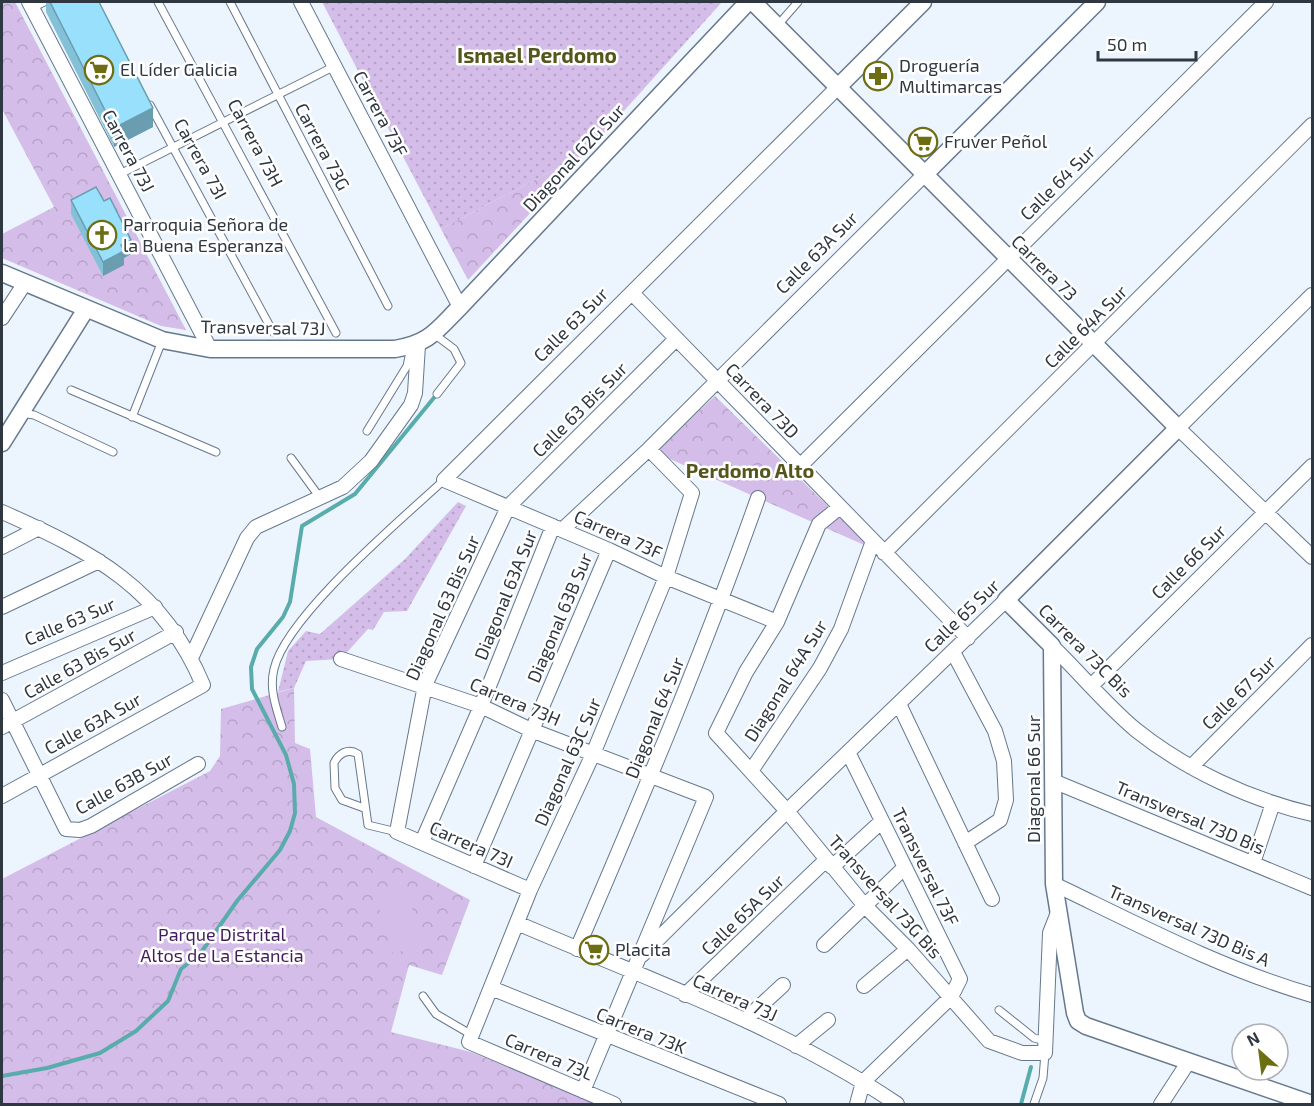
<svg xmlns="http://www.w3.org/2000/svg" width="1314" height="1106" font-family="'Exo 2',sans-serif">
<defs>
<pattern id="grass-dots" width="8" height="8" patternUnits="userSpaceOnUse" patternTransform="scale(1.5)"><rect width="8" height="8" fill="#d5bde9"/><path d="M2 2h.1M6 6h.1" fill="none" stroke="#b7a3c9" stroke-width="1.8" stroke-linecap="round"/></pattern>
<pattern id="forest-crowns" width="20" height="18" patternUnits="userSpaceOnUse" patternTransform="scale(1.5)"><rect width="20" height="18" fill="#d5bde9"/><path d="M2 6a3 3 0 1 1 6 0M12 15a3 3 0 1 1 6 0" fill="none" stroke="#b7a3c9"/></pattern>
</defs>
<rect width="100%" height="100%" fill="#ecf5fe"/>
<path fill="url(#grass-dots)" d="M322 2H722L586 153 441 229Z
M458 502 466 506 407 611 384 612 373 630 368 629 341 659 306 661 294 688 278 692 288 651 306 631 320 634 405 559Z"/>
<path fill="url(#forest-crowns)" d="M2 2H15L186 330 161 326 2 258V234L54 207 2 109Z
M586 153 468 280 441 229Z
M715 396 871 548 654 452Z
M294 688 295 743 310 749 316 817 470 900 442 975 409 965 391 1032 471 1052 598 1104H2V879L210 771 220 756 221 709Z"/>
<path fill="#d5bde9" d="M407 891 423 944 393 954 377 901Z"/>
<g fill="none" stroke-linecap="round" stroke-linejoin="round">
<path stroke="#59acac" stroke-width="4" d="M2 1076 47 1068 100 1053 136 1031 168 1001 181 969 200 954 237 901 280 850 290 831 295 813 294 784 286 755 252 689 251 667 257 649 283 617 290 602 302 526 355 494 437 394
M1021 1104 1031 1067"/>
<g stroke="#66788d" stroke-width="9">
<path id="service" d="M158 2 336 333
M230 2 388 306
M32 8 44 2
M777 26 798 2
M150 105 273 332
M120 174 335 66
M434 334 454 349 461 363 437 394
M71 390 216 452
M21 413 34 415 113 452
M132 417 162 341
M367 431 407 366 411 347
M291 458 321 499
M282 727C276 707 269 689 274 669 286 616 402 519 444 480
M364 808 342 800 335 788 334 763C339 753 348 748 358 754L368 825 397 832
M423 996 436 1014 472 1035
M999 1010 1034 1038 1046 1041
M1034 1104 1043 1078 1045 1053"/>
</g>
<g stroke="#66788d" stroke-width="16">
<path id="minor" d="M29 2 210 349
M301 2 460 307
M632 293 968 638
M1312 295 1178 428 1312 557
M2 318 25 283
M800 466 1266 2
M840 507 819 524 777 622 746 672 716 733 787 811 865 906 908 949 989 1041 1022 1053H1045L1050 933 1059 910
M2 512C93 552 163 589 203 685L2 796
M562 530 649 449 924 175
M2 547 39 528
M884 553 1312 125
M2 607 99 561
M777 622 666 577 609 550 444 480 837 88
M1052 646C1080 673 1106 705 1136 730 1186 770 1251 800 1312 814
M953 652 995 731 1004 761 1006 800 1000 820 965 843
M191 658 247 538 256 527 343 487 371 461 411 405 415 393 418 345
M341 659 481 706 531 730 706 797 583 1091
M2 673 155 607
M1092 685 1312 466
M2 700 66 829 80 830 91 826 198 764
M899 704 992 899
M2 727 176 632
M848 752 960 979 951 997 863 1082 857 1104
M1191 767 1312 645
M751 771 820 668 841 629 873 541
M1053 781 1312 888
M422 842 481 706 553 526
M1253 863 1273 803
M474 866 609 550
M832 867 882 821
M1054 884C1139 925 1222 969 1312 995
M530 890 397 832 425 685 508 507 676 339
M517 923C645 978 781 1026 897 1104
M824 945 905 867
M577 949C641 800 704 651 758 498
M642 955 787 811 1006 600
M864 986 908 949
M491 988 779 1104
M685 995 826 860
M745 1020 783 985
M796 1046 828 1020
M614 1104 469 1042 530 890 593 754 666 577 692 493 649 449
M1161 1104 1189 1061"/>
</g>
<g stroke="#66788d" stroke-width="19">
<path id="tertiary" d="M753 2 1178 428 1006 600 1052 646 1054 884 1075 1013 1078 1021 1086 1026 1312 1104
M837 88 923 2
M924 175 1097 2
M2 273 162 340 210 349H395C430 343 436 331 460 307L748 2
M2 443 86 309"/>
</g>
<use href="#service" stroke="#fff" stroke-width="7"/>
<use href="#minor" stroke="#fff" stroke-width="14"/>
<use href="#tertiary" stroke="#fff" stroke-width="16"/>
</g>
<path fill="#83c1d8" d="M46 2H99L153 127 114 147 46 12Z
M71 200 131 254 124 258V265L103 276 71 214Z"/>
<path fill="#6a9db0" d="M153 108V127L114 147V128Z
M131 240V254L124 258V265L103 276V262L121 245Z"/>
<path fill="#98e0fb" stroke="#6a9db0" stroke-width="1.5" d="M50 2H99L153 108 114 128Z
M96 187 104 201 110 198 131 240 121 245 124 251 103 262 71 200Z"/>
<defs>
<g id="supermarket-ring" transform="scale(1.5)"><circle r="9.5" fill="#fff" stroke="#6d6e11" stroke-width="1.5"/><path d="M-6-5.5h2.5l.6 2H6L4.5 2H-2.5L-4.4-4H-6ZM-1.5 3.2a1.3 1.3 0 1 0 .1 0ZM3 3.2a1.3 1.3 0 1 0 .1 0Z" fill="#6d6e11"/></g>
<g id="pharmacy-ring" transform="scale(1.5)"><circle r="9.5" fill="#fff" stroke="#6d6e11" stroke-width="1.5"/><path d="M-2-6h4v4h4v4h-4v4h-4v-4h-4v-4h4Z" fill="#6d6e11"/></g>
<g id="church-ring" transform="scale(1.5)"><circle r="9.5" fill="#fff" stroke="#6d6e11" stroke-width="1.5"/><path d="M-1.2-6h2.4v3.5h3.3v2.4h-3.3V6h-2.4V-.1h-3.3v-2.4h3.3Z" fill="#6d6e11"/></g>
</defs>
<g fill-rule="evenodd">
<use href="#supermarket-ring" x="99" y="70"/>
<use href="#pharmacy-ring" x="878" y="76"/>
<use href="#supermarket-ring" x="923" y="142"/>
<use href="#church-ring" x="102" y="235"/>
<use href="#supermarket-ring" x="594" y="950"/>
</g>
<g text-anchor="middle" stroke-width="5" stroke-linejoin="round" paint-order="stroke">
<g font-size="18" fill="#2f3740" stroke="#fff" text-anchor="start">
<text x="899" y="72">Droguería<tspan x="899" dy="21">Multimarcas</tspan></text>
<text x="120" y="76">El Líder Galicia</text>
<text x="944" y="148">Fruver Peñol</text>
<text x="123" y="231">Parroquia Señora de<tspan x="123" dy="21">la Buena Esperanza</tspan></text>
<text x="615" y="956">Placita</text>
</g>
<g font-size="18" fill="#2f3740" stroke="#fff">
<text transform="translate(380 114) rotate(62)" y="6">Carrera 73F</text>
<text transform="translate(255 143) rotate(62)" y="6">Carrera 73H</text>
<text transform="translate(322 147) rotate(62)" y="6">Carrera 73G</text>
<text transform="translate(128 151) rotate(62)" y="6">Carrera 73J</text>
<text transform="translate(574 158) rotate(-47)" y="6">Diagonal 62G Sur</text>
<text transform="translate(200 159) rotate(61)" y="6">Carrera 73I</text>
<text transform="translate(1058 183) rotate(-45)" y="6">Calle 64 Sur</text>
<text transform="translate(817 253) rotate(-45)" y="6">Calle 63A Sur</text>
<text transform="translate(1044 268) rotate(45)" y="6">Carrera 73</text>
<text transform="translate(571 325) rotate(-45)" y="6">Calle 63 Sur</text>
<text transform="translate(1086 327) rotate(-45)" y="6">Calle 64A Sur</text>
<text transform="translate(263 328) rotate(1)" y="6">Transversal 73J</text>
<text transform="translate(762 401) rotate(46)" y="6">Carrera 73D</text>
<text transform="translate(580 410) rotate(-45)" y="6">Calle 63 Bis Sur</text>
<text transform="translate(618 535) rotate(24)" y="6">Carrera 73F</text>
<text transform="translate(1189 562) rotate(-45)" y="6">Calle 66 Sur</text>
<text transform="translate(506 595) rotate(-68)" y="6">Diagonal 63A Sur</text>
<text transform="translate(443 608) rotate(-66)" y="6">Diagonal 63 Bis Sur</text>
<text transform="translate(962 616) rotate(-44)" y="6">Calle 65 Sur</text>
<text transform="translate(560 618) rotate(-67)" y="6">Diagonal 63B Sur</text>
<text transform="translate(70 622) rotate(-23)" y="6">Calle 63 Sur</text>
<text transform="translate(1085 651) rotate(45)" y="6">Carrera 73C Bis</text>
<text transform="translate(80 664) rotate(-29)" y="6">Calle 63 Bis Sur</text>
<text transform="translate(786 681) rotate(-58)" y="6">Diagonal 64A Sur</text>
<text transform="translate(1239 693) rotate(-45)" y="6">Calle 67 Sur</text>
<text transform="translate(515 702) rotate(23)" y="6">Carrera 73H</text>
<text transform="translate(655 718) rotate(-68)" y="6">Diagonal 64 Sur</text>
<text transform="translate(93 724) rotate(-29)" y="6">Calle 63A Sur</text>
<text transform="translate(568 762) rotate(-66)" y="6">Diagonal 63C Sur</text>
<text transform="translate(1034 779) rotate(-90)" y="6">Diagonal 66 Sur</text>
<text transform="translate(124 784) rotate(-29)" y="6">Calle 63B Sur</text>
<text transform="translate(1190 818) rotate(23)" y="6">Transversal 73D Bis</text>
<text transform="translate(471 845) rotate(24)" y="6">Carrera 73I</text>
<text transform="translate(925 867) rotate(64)" y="6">Transversal 73F</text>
<text transform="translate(885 897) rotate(48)" y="6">Transversal 73G Bis</text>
<text transform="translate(743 915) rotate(-44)" y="6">Calle 65A Sur</text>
<text transform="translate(1189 926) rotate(24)" y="6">Transversal 73D Bis A</text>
<text transform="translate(735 998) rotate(24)" y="6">Carrera 73J</text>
<text transform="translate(641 1031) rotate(22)" y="6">Carrera 73K</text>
<text transform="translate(549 1057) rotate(23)" y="6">Carrera 73L</text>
</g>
<g font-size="18" fill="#431d5b" stroke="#fff">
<text x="222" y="941">Parque Distrital<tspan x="222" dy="21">Altos de La Estancia</tspan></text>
</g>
<g font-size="20" font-weight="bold" fill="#54561b" stroke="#fff">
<text x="750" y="478">Perdomo Alto</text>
</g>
<g font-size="21" font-weight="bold" fill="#54561b" stroke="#fff">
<text x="537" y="63">Ismael Perdomo</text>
</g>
</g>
<rect width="1314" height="1106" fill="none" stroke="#2f3740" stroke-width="6"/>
<g transform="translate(1260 1052) rotate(332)"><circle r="28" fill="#ffffff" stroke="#acafb3" stroke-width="1.5"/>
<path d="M0-4.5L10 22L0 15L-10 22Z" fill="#6d6e11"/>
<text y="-9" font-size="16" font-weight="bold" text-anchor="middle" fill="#2f3740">N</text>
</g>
<path d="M1098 51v9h98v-9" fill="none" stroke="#2f3740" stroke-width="3"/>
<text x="1107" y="51" font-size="18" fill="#2f3740" stroke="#ffffff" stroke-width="4.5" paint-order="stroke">50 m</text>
</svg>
